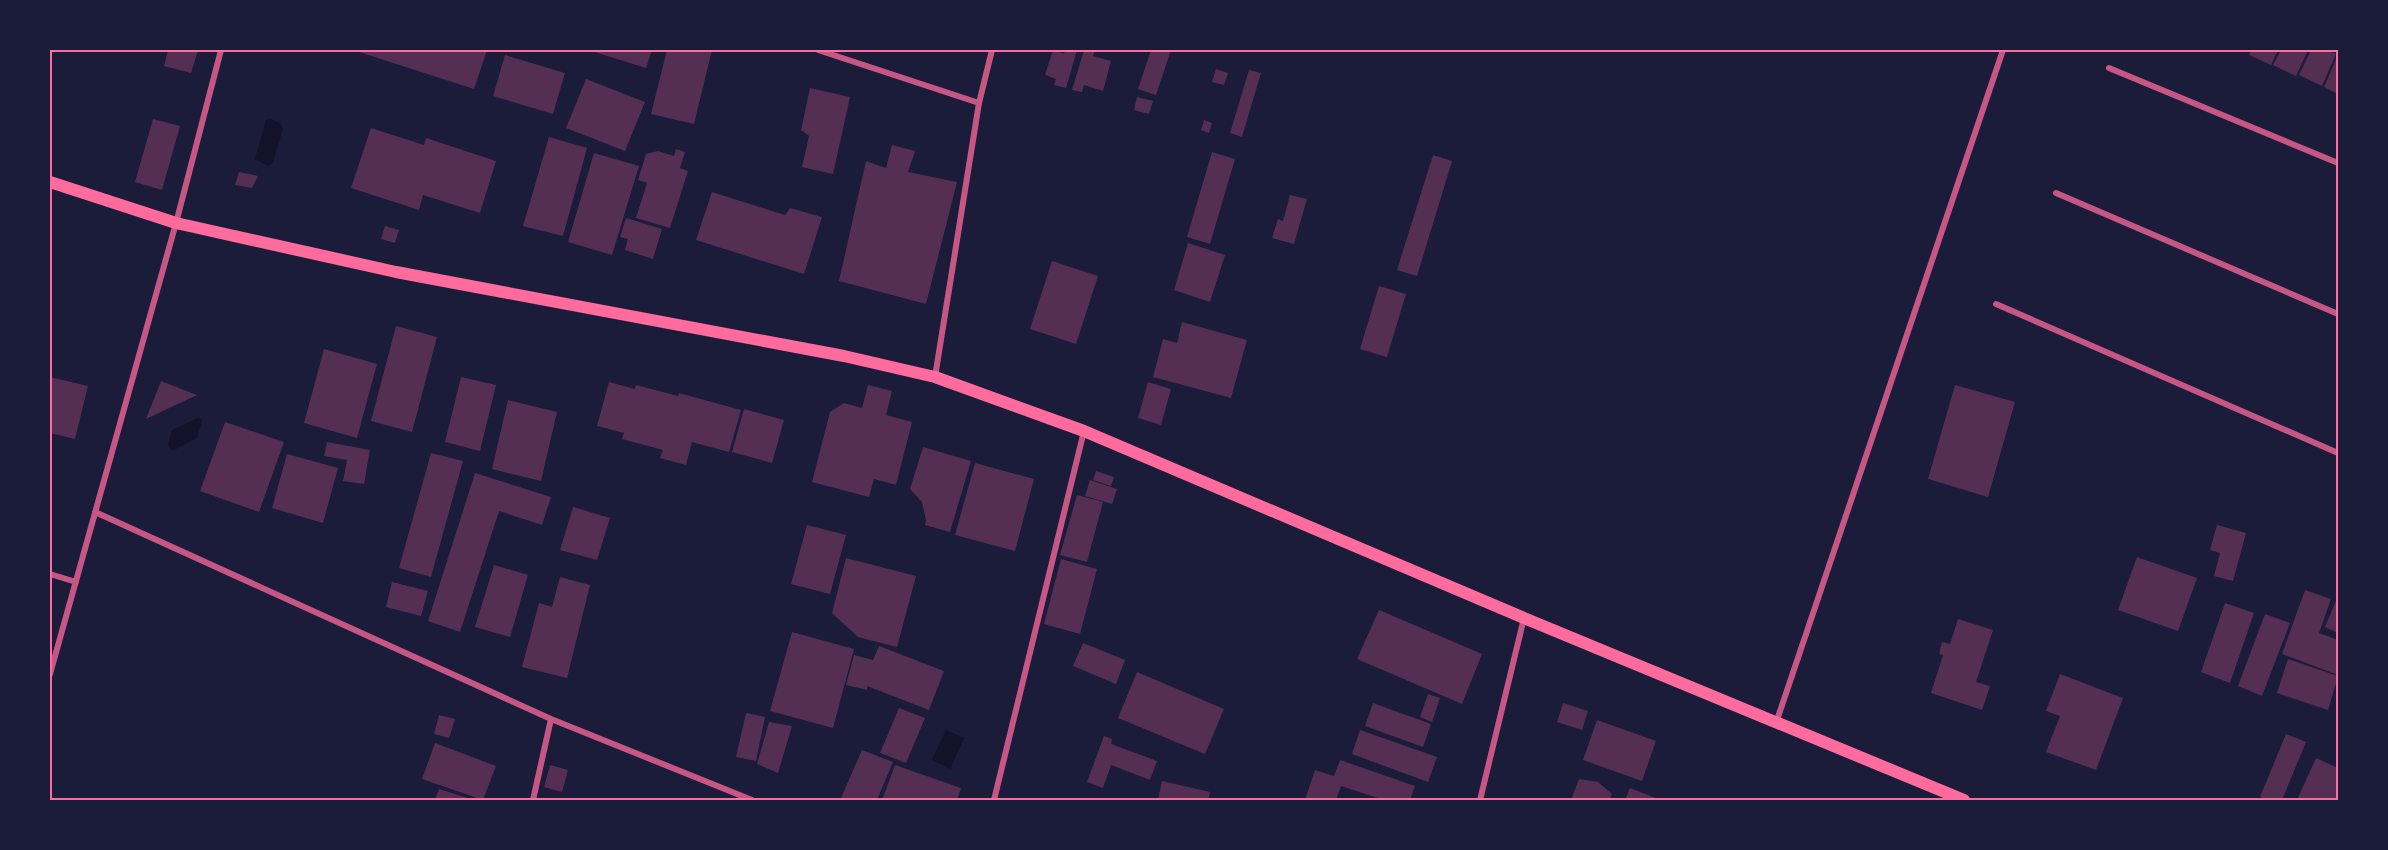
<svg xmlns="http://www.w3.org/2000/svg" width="2388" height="850" font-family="Poppins,sans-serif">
<rect width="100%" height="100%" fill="#1b1b3a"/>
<path fill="#12122b" d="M270 119 280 123 283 128 273 163 268 166 255 159 266 120Z
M198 418 202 420 197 438 172 451 168 445 172 430Z
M946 730 964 738 950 769 932 760Z"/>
<path fill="#542f53" d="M168 50H198L191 73 164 66Z
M360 50H487L474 89 359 52Z
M588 50H652L646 68Z
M667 50H712L694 124 651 114Z
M1053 50 1064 54 1065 50H1077L1066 88 1054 85 1056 79 1045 75Z
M1084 50H1095L1093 56 1111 61 1103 91 1084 85 1082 92 1072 90Z
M1151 50H1171L1156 95 1138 89Z
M2251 50H2278L2271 65 2249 55Z
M2281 50H2308L2296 76 2273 65Z
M2311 50H2326L2336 54 2322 86 2299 75Z
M505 55 565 73 553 114 493 96Z
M2338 55V94L2324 87Z
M1216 69 1228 73 1224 85 1212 82Z
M1249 70 1261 73 1242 137 1230 133Z
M586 79 645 102 625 151 566 128Z
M810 88 850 97 833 174 802 167 809 136 801 130Z
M1137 97 1153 101 1149 114 1134 110Z
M153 119 180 126 162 190 135 182Z
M1204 120 1212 123 1209 133 1201 130Z
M371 128 424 145 426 138 496 161 480 213 423 195 419 210 351 188Z
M549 137 587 148 563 236 523 226Z
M892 145 915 151 908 172 957 182 926 304 839 281 866 161 886 168Z
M676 149 685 152 680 168 688 171 670 228 636 218 647 183 638 180 646 154 658 151 674 156Z
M1212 152 1235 159 1210 244 1187 237Z
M594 153 639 166 612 255 568 242Z
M1433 155 1452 161 1417 276 1397 270Z
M239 172 258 176 252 188 235 185Z
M712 192 785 215 790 208 822 217 804 274 696 240Z
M1290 195 1307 199 1294 244 1272 238 1278 219 1283 221Z
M626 218 662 229 653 259 625 250 628 239 620 237Z
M385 226 399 230 395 243 381 239Z
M1188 243 1225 255 1210 302 1174 290Z
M1052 261 1098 276 1076 344 1030 329Z
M1379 286 1406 294 1387 357 1360 349Z
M1182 322 1247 340 1231 398 1153 377 1163 339 1177 343Z
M396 326 437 337 412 432 371 421Z
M324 349 377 364 357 438 304 423Z
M50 377 88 386 75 439 50 433Z
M461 377 496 385 480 451 445 442Z
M161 381 197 395 146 419Z
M609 382 635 389 636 385 678 396 679 393 741 410 729 452 692 442 686 465 660 458 663 450 622 439 624 433 597 426Z
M1148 382 1171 389 1161 425 1138 418Z
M868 385 892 391 886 415 912 422 896 485 874 479 869 497 812 482 830 412 844 403 862 408Z
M1955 385 2015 402 1988 497 1928 479Z
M508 400 557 412 541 481 492 469Z
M744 409 784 420 772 463 732 452Z
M225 422 284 442 259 512 200 491Z
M327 442 370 450 364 484 343 481 347 460 324 456Z
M923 447 971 461 950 532 925 525 926 520 922 502 910 489Z
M431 453 463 461 431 577 399 568Z
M287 454 338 468 323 523 272 508Z
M975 463 1034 479 1015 551 955 535Z
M1096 471 1114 477 1111 486 1093 480Z
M475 473 551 497 542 525 499 511 460 632 428 621Z
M1090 480 1117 489 1112 504 1085 496Z
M1077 495 1103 502 1087 562 1060 555Z
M573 507 610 518 597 560 560 550Z
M807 525 846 535 830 594 791 584Z
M2217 525 2246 533 2233 581 2214 576 2220 553 2210 550Z
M2137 557 2197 578 2178 631 2118 610Z
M846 558 916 576 897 647 858 637 832 613Z
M1061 559 1097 569 1080 634 1044 624Z
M494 565 528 575 510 637 475 627Z
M560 577 590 585 567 678 522 667 539 603 552 607Z
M392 582 428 591 421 616 386 607Z
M2305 590 2331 599 2319 633 2338 640V675L2282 654Z
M2338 596V633L2325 627Z
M2225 603 2254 613 2230 683 2201 672Z
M1379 610 1482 654 1462 704 1357 659Z
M2265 614 2290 623 2262 696 2238 686Z
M1958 619 1993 630 1976 682 1990 686 1982 710 1931 693 1943 655 1939 654 1942 642 1950 644Z
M792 632 854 649 833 728 770 711Z
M1083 643 1125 660 1116 684 1073 666Z
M879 646 944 671 929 710 867 686V690L846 685 854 655 873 660Z
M2288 659 2338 676 2328 710 2277 693Z
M1137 672 1224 709 1205 754 1118 718Z
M2060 674 2123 698 2096 770 2046 752 2060 716 2046 711Z
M1428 694 1440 698 1432 722 1420 717Z
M1373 703 1431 724 1423 747 1365 726Z
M1563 703 1588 711 1582 730 1557 722Z
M899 708 925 718 906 763 880 753Z
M746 713 765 717 756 761 736 757Z
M439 715 455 719 449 738 434 734Z
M1597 720 1656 741 1642 781 1583 760Z
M769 722 792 726 778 773 757 764Z
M1360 730 1437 757 1428 782 1352 754Z
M2286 734 2306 742 2282 800H2268L2260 797Z
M1104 736 1112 739 1111 744 1157 761 1150 780 1111 765 1103 788 1087 782Z
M435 743 496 766 483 800 422 779Z
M862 750 893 762 877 800H847L841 798Z
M2316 758 2338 768V800H2297Z
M1340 760 1415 786 1410 800H1384L1341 786 1336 800H1305L1315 770 1334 776Z
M550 765 568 770 562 792 544 787Z
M895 765 961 788 957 800H882Z
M1579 779 1598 782 1612 794 1609 800H1571Z
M1162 781 1210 792 1208 800H1158Z
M1630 788 1661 800H1625Z
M439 789 474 800H435Z"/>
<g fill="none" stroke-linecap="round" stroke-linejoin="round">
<path stroke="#c65784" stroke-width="6" d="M818 50 979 103
M2109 68 2338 163
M2056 193 2338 314
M1996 304 2338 453
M935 377 979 103 992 50
M95 512 551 719 752 800
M50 574 76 582
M50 674 176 223 221 50
M1776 723 2003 50
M533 800 551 719
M994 800 1084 431
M1480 800 1524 618"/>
<path stroke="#ff6b9d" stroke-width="12" d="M50 182 176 223 396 272 844 356 935 377 1084 431 1524 618 1964 800"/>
</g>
<rect width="2388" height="850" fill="none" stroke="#1b1b3a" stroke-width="102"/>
<rect x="51" y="51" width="2286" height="748" fill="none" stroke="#ff6b9d" stroke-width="2"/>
</svg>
